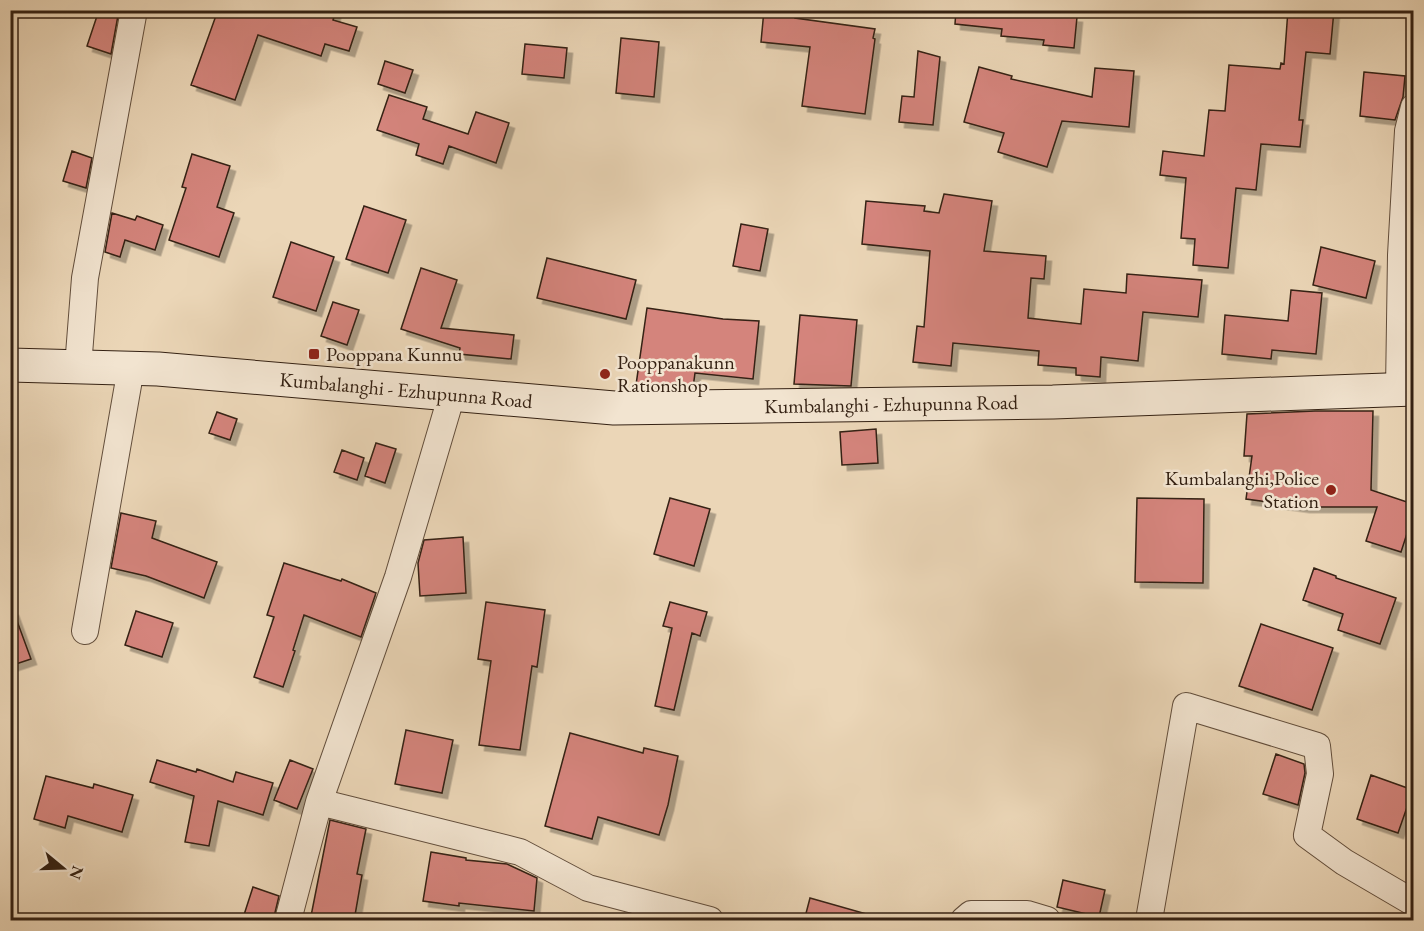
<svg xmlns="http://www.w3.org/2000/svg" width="1424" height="931" font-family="'EB Garamond',serif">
<defs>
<filter id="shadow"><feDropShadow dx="5.5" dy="5.5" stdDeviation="0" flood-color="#0004"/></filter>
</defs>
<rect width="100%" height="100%" fill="#ebd6b7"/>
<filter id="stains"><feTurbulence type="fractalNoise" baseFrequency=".00333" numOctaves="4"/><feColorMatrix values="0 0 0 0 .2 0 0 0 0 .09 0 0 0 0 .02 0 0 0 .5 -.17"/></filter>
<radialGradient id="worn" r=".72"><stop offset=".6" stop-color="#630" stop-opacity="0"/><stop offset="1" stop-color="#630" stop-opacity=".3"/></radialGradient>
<path fill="#d4847c" stroke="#342113" stroke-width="1.5" filter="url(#shadow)" d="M99 10H119L111 54 87 46Z
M218 10H336L333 20 357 27 349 51 325 44 321 56 258 35 235 100 191 85Z
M764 10H796L795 18 875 29 873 38 875 39 865 114 802 106 810 47 761 42Z
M956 10H1031L1030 13 1077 17 1074 48 1043 45 1044 40 1001 36 1002 29 955 24Z
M1288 10H1334L1330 54 1306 52 1299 120H1303L1300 147 1261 144 1256 190 1236 188 1228 268 1193 265 1195 239 1181 238 1186 178 1160 175 1163 151 1204 156 1209 110 1225 111 1229 65 1280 69 1281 63 1284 64Z
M621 38 659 42 654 97 616 93Z
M525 44 567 48 564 78 522 74Z
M918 51 940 57 933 125 899 122 902 96 914 97Z
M385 61 413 70 405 93 378 84Z
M979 67 1012 76 1011 79 1092 97 1095 68 1134 71 1129 127 1062 121 1047 167 998 152 1004 133 964 122Z
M1364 72 1405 76 1403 97 1395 120 1360 116Z
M389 95 427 107 423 119 468 134 476 112 509 123 496 163 449 146 443 164 416 155 419 144 377 130Z
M72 151 92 158 86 188 63 181Z
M192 154 230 166 217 207 234 213 219 257 169 240 186 188 182 187Z
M944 194 992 201 984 251 1046 256 1044 279 1031 278 1028 318 1081 324 1084 289 1126 293 1127 274 1202 280 1198 317 1143 312 1138 361 1101 357 1100 377 1076 375V368L1038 365 1039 351 953 343 951 366 913 362 917 326 924 327 930 251 862 244 866 201 925 206 924 211 939 213Z
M364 206 406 220 388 273 346 259Z
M112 213 135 220 137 216 163 225 155 250 125 240 120 257 105 252Z
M741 224 768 229 760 271 733 266Z
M291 242 334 257 316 311 273 297Z
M1321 247 1375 261 1366 298 1313 285Z
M547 258 636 280 626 319 537 298Z
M421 268 457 280 441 328 514 335 511 359 459 354 460 348 401 329Z
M1291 290 1322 293 1316 354 1272 350 1271 359 1222 354 1225 315 1288 321Z
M333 302 359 310 347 345 321 336Z
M647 308 723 319 759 321 753 379 695 373 693 388 658 389 636 385Z
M800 315 857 320 851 386 794 384Z
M1315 411H1373L1371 490 1413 504V515L1401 552 1366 541 1377 507H1304L1246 499 1252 456H1244L1247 414Z
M217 412 237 419 230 440 209 433Z
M876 429 878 463 842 465 840 432Z
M376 443 396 449 385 483 365 476Z
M342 450 364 458 357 480 334 472Z
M670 498 710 509 694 566 654 554Z
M1137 498 1204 499 1203 583 1135 582Z
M121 513 156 521 152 538 217 562 204 598 146 576 111 568Z
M463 537 466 593 420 596 418 563 424 540Z
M284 563 341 581 342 579 376 593 361 637 304 615 293 650 295 651 283 687 254 677 274 617 267 615Z
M1314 568 1336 576V578L1396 598 1380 644 1338 630 1343 614 1303 600Z
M486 602 545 610 537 667 532 666 520 750 479 745 491 661 478 659Z
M670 602 707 612 700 636 692 633 674 710 655 706 672 628 663 626Z
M10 610H13L31 659 10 666Z
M136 611 173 623 162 657 125 645Z
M1261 624 1333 648 1312 710 1239 686Z
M406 730 453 740 442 793 395 784Z
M570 733 643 753 644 748 678 756 668 805 659 835 598 817 592 839 545 826Z
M1276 754 1304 764 1305 773 1298 805 1263 794Z
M157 760 196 772 197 769 233 782 236 772 273 783 263 815 218 801 209 846 185 842 194 796 150 782Z
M290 760 313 769 297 809 274 800Z
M1371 775 1413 790 1398 833 1357 819Z
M46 776 93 788 94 784 133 795 122 832 68 816 65 828 34 819Z
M330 820 366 829 357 874 362 875 354 921H336L311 916Z
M431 852 466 858V860L507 864 537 878 534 911 459 903V906L423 901Z
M1063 880 1105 890 1099 917 1057 907Z
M253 887 279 896 273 921H242Z
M810 898 870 915 869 921H804Z"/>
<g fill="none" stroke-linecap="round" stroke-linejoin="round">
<g stroke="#624e3c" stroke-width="28">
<path id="minor" d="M78 367 85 278 134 10
M1399 389 1401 255 1408 131 1414 107
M452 394 398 577 319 802 520 852 588 888 710 920
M85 631 131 368
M288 920 319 802
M964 920 971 914H1027L1047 920
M1149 920 1186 706 1317 746 1320 774 1307 835 1344 862 1414 903"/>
</g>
<g stroke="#342113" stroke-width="35">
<path id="secondary" d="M10 365 158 369 614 408 1053 402 1414 389"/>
</g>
<use href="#minor" stroke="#f2e4d0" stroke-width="26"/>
<use href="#secondary" stroke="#f2e4d0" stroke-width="33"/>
</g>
<g fill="#8f2418" stroke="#f2e4d0" stroke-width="2">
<rect x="308" y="348" width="12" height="12" rx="3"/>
<circle cx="605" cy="374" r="6"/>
<circle cx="1331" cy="490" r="6"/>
</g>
<g text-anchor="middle" stroke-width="5" stroke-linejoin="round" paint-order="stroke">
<g font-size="20" fill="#342113" stroke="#f2e4d0" text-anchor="start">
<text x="326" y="361">Pooppana Kunnu</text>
<text x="617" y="369">Pooppanakunn<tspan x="617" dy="23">Rationshop</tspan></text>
<text x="1319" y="485" text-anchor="end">Kumbalanghi,Police<tspan x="1319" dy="23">Station</tspan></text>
</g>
<g font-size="20" fill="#342113" stroke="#f2e4d0">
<text transform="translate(406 390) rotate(5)" y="7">Kumbalanghi - Ezhupunna Road</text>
<text transform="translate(891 404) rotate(-1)" y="7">Kumbalanghi - Ezhupunna Road</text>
</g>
</g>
<rect width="1424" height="931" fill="none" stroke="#ebd6b7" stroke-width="36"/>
<rect x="12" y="12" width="1400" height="907" fill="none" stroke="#342113" stroke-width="3"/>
<rect x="18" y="18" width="1388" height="895" fill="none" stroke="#342113" stroke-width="1.5"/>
<g transform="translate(63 868) rotate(109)" stroke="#f2e4d0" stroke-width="4.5" paint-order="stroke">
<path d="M0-4.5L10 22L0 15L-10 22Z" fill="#342113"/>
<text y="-9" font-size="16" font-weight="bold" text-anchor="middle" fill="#342113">N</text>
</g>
<rect width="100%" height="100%" filter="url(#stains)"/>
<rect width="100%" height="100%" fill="url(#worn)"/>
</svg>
